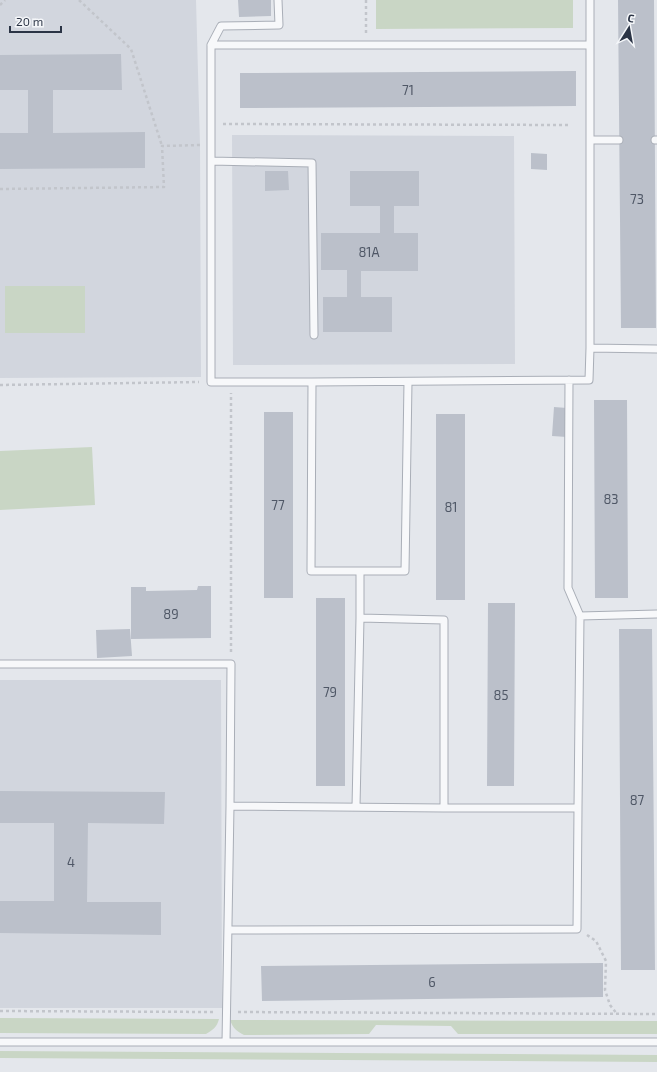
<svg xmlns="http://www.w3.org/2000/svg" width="657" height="1072" font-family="'Exo 2',sans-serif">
<rect width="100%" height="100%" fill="#e4e7ec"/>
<path fill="#d2d6de" d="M0 0H196L200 145 201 377 0 378Z
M232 135 514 136 515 364 233 365Z
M0 680H221L222 1008H0Z"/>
<path fill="#c9d6c5" d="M376 0H573V28L376 29Z
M5 286H85V333H5Z
M92 447 95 505 0 510V451Z
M0 1018 219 1019C217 1027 213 1030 206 1034L0 1033Z
M230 1020 657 1021V1034H458L451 1026 376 1025 369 1034 244 1035C236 1031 233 1028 230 1020Z
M0 1051 657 1055V1062L0 1058Z"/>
<path fill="#bbc0ca" d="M238 0H271V16L239 17Z
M618 0H654L656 328H621Z
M121 54 122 90H53V133L145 132V168L0 169V133H28V90H0V55Z
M576 71V106L240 108V73Z
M531 153 547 154V170L531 169Z
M265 171H288L289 190 265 191Z
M350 171H419V206H394V233H418V271H361V297H392V332H323V297H347V270H321V233H380V206H350Z
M594 400H627L628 598H595Z
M554 407 567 408V437L552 436Z
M264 412H293V598H264Z
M436 414H465V600H436Z
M198 586H211V638L131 639V587H146V591L197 590Z
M316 598H345V786H316Z
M488 603H515L514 786H487Z
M130 629 132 656 97 658 96 630Z
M619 629H652L655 970H621Z
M0 791 165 792 164 824 88 823 87 902H161V935L0 933V901H54V823H0Z
M603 963V997L262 1001 261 966Z"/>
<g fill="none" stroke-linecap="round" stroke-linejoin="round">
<g stroke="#a9aeb7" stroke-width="9">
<path id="lane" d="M590 0V140H619
M211 45 221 26 279 25 278 0
M590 140V348L657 349
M655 140H657
M211 161 312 163 314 335
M569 380 568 588 580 616 578 808
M312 382 589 380 590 348
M360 571H405L408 382
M580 616 657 614
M0 664H231L230 806
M356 807 360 618
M444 808V620L360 618V571H311L312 382H211V45H590
M0 1042H657
M226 1042 230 806 444 808H578L577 929 229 930"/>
</g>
<path stroke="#c2c5cb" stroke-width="2.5" stroke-dasharray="3 3" stroke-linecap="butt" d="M79 0 131 49 162 146
M366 0V33
M0 5 5 0
M223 124 571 125
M0 189 164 187 162 146 200 145
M0 385 199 382
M231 652V393
M587 935 596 941 606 961 605 990 610 1005 617 1014
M0 1011 215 1012
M238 1012 657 1014"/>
<use href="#lane" stroke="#f7f8fa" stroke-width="7"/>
</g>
<g text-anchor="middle" stroke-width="3.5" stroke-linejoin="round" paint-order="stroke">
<g font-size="13" fill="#4f5766">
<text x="408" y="95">71</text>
<text x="637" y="204">73</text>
<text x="369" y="257">81А</text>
<text x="611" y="504">83</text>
<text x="278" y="510">77</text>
<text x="451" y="512">81</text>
<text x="171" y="619">89</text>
<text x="330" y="697">79</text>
<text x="501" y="700">85</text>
<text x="637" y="805">87</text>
<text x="71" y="867">4</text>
<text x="432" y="987">6</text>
</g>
</g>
<g transform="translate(629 28) rotate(11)" stroke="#f4f6f9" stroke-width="3" paint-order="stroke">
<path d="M0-3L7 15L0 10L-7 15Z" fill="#2b3445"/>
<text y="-6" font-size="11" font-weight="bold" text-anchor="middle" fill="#2b3445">С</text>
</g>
<path d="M10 26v6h51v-6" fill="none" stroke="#2b3445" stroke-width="2"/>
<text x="16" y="26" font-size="12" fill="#2b3445" stroke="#f4f6f9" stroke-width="3" paint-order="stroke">20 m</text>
</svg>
